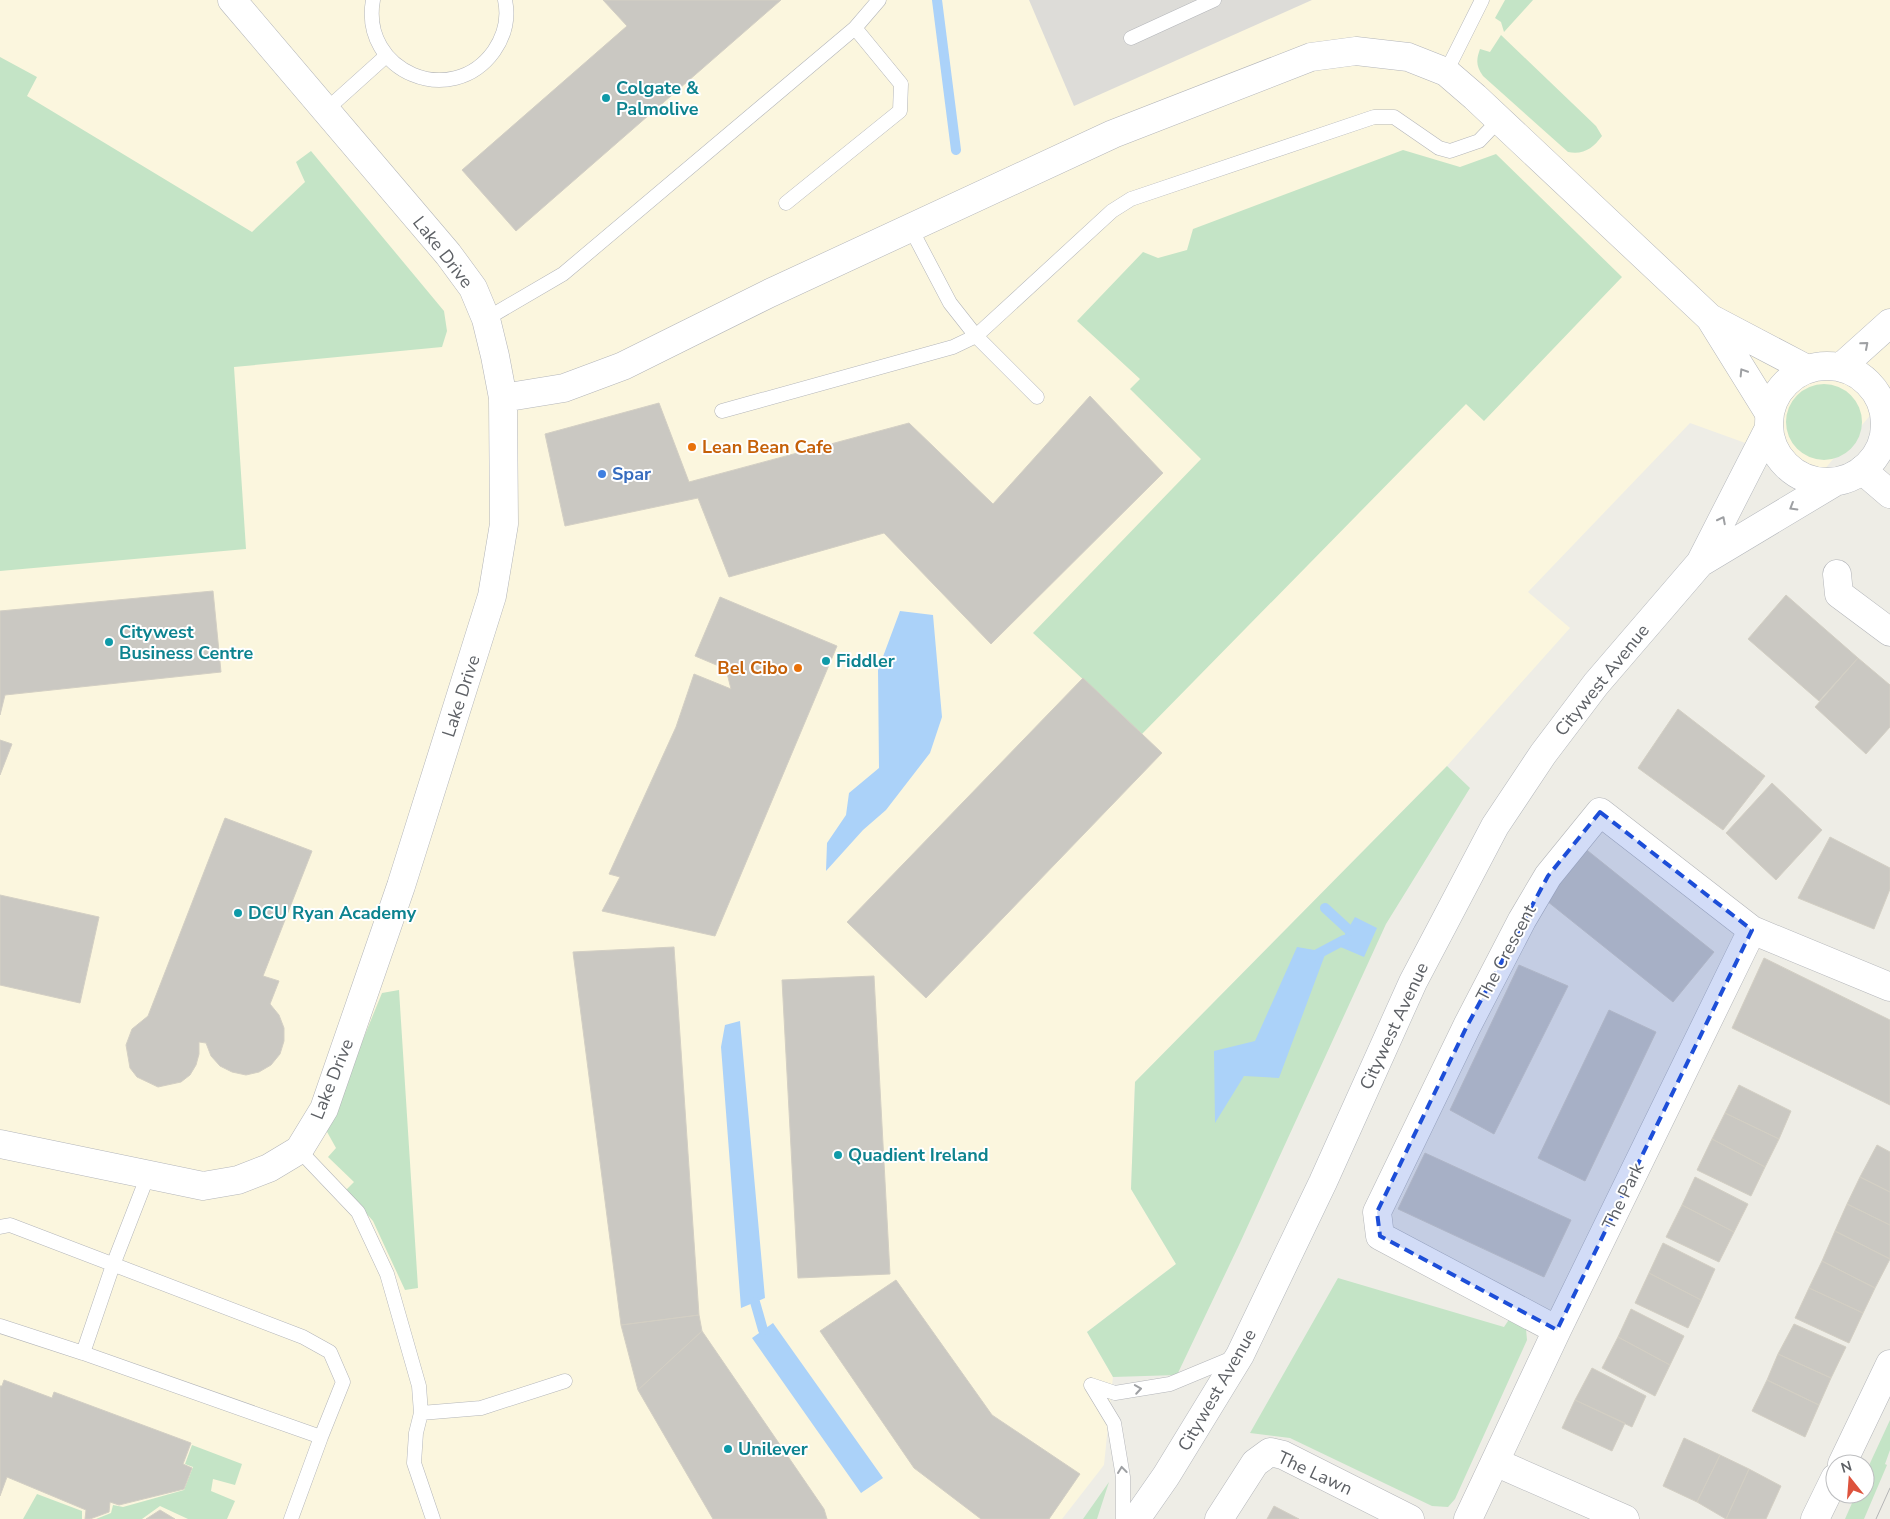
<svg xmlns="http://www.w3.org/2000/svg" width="1890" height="1519" font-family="'Nunito Sans',sans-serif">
<rect width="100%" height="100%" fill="#eeede6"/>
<path fill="#fbf6de" d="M0 0H1890V392L1823 471 1690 423 1528 592 1570 628 1447 766 1135 1082 1131 1189 1176 1264 1087 1332 1113 1377 1104 1465 1062 1519H0Z"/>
<path fill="#dddcd8" d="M1029 0H1312L1074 106Z"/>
<path fill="#c4e4c6" d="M1505 0H1533L1504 32 1501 22 1495 18Z
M1501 35 1596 126 1602 136C1593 148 1584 155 1568 152L1483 76C1476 66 1476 60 1480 49L1490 52Z
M0 57 37 77 27 96 252 232 305 182 296 162 311 151 444 311 447 331 442 347 234 367 246 549 0 571Z
M1403 150 1460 167 1496 154 1622 277 1484 421 1466 404 1142 734 1033 633 1201 459 1130 389 1140 379 1077 321 1143 252 1158 258 1187 250 1193 229Z
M1786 422a38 38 0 1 1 76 0a38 38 0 1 1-76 0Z
M1447 766 1470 788 1386 924 1239 1245 1177 1375 1113 1377 1087 1332 1176 1264 1131 1189 1135 1082Z
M399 990 418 1288 405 1290 373 1221 346 1190 354 1182 328 1157 336 1148 326 1130 382 993Z
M1338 1278 1504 1327 1510 1318 1526 1329 1527 1340 1455 1499 1448 1507 1432 1506 1290 1438 1250 1433Z
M1890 1420V1450L1885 1464 1887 1465 1864 1519H1845L1856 1494H1865V1474Z
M192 1445 242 1464 235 1485 213 1479 211 1491 235 1501 227 1519H188L160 1506 142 1519H96L111 1513 113 1505 123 1507 184 1490 193 1467 185 1464Z
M1109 1482 1097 1519H1083Z
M37 1494 82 1511V1519H23Z"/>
<path fill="#abd2f9" d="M900 611 933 615 942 717 930 753 886 810 863 830 826 871 827 843 846 815 849 793 879 768 878 670Z
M1355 917 1377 928 1364 957 1338 946Z
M1297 947 1326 952 1279 1078 1244 1076 1215 1123 1214 1051 1255 1041Z
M740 1021 765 1298 741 1308 721 1047 725 1025Z
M773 1323 883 1478 861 1493 752 1338Z"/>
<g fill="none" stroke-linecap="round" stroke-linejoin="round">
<path stroke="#abd2f9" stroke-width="10" d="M937 0 956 150
M1325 908 1350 931
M1312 957 1344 940
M755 1302 763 1330"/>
</g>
<path fill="#cac8c2" stroke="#d3cfc4" d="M603 0H781L516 231 462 170 627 26Z
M1090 396 1163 473 991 644 884 533 729 577 698 498 565 526 545 434 659 403 689 482 909 423 993 504Z
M213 591 221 672 5 695 0 715V611Z
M1786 595 1858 658 1819 701 1748 639Z
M720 597 837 646 715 936 602 911 620 877 609 874 676 727 694 674 731 689 726 669 695 656Z
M1858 658 1890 685V727L1866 754 1815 707Z
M1083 678 1162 753 926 998 847 922Z
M1678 709 1765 776 1723 830 1638 768Z
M0 740 12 744 0 775Z
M1772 783 1822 830 1776 880 1726 833Z
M225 818 312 851 263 976 279 981 270 1004 279 1015 284 1028V1041L280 1054 271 1065 259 1072 246 1075 232 1072 220 1066 211 1056 206 1043 199 1042V1054L196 1065 190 1075 181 1082 158 1087 137 1077 130 1068 126 1045 132 1029 148 1016Z
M1830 837 1890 868V889L1874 929 1798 898Z
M1583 847 1714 952 1673 1002 1542 897Z
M0 895 99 917 80 1003 0 985Z
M674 947 699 1315 621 1325 573 952Z
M1764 958 1890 1020V1105L1732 1028Z
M1519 965 1568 986 1494 1134 1450 1110Z
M874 976 890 1274 798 1278 782 980Z
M1609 1010 1656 1032 1585 1181 1538 1158Z
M1739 1085 1791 1111 1779 1139 1725 1113Z
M1725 1113 1779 1139 1765 1167 1712 1139Z
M1712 1139 1765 1167 1751 1196 1697 1170Z
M1877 1145 1890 1152V1192L1860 1177Z
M1425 1153 1571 1220 1544 1277 1398 1209Z
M1695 1177 1748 1204 1734 1232 1682 1205Z
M1860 1177 1890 1192V1225L1847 1204Z
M1847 1204 1890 1225V1259L1835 1231Z
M1682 1205 1734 1232 1719 1262 1666 1237Z
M1835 1231 1890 1259 1875 1288 1822 1261Z
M1663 1243 1715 1269 1701 1300 1649 1273Z
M1822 1261 1875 1288 1863 1313 1809 1288Z
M1649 1273 1701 1300 1688 1328 1635 1303Z
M896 1280 992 1415 1080 1474 1049 1519H981L914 1468 820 1331Z
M1809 1288 1863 1313 1849 1343 1795 1318Z
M1631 1309 1684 1336 1670 1365 1618 1337Z
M699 1315 702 1331 638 1390 621 1325Z
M1794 1324 1846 1347 1831 1378 1778 1354Z
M702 1331 824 1509 827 1519H713L638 1390Z
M1618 1337 1670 1365 1655 1396 1602 1368Z
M1778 1354 1831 1378 1819 1405 1767 1380Z
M1592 1368 1646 1396 1632 1427 1575 1400Z
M4 1380 52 1398 54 1392 191 1443 183 1464 192 1468 184 1489 119 1505 110 1502 109 1512 90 1519H85L86 1510 7 1477 0 1496V1386H2Z
M1767 1380 1819 1405 1805 1437 1752 1411Z
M1575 1400 1625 1423 1612 1451 1562 1428Z
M1684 1438 1720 1455 1697 1502 1663 1486Z
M1720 1455 1749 1469 1726 1519 1697 1502Z
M1749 1469 1781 1486 1766 1519H1726Z
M1274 1506 1299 1519H1267Z
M160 1510 175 1519H146Z"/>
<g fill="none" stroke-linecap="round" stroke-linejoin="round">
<g stroke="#b3b5b9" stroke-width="15">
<path id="service" d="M373 0C360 72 452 110 494 51 505 35 509 19 505 0
M1131 38 1214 0
M1446 72 1482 0
M326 110 386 56
M786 203 900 111 901 84 855 28
M910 227 950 303 976 336 1037 397
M486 319 563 274 855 28 879 0
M722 411 953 347 976 336 1112 211 1131 199 1374 117H1394L1439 148 1450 151 1479 141 1499 120
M299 1150 358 1212 387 1274 419 1386 421 1413 416 1433 414 1463 433 1519
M0 1227 10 1225 303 1337 330 1352 343 1382 321 1437
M0 1326 83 1353 321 1437 291 1519
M83 1353 113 1265 148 1175
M1091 1385 1115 1393 1170 1384 1235 1357
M1091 1385 1114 1423 1123 1477V1519
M421 1413 481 1408 565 1381"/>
</g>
<g stroke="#b3b5b9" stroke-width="29">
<path id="minor" d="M1710 318 1807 369
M503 398 564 388 623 366 770 293 1113 134 1311 57 1356 51 1408 57 1446 72 1475 97 1710 318 1769 413
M1862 470 1890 494
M1837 574 1839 594 1890 632
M0 1144 203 1186 238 1180 269 1168 299 1150 324 1109 401 886 492 596 504 524 503 398 495 356 486 319 473 288 448 254 232 0
M1557 1330 1380 1236 1377 1212 1467 1026 1522 920 1548 876 1600 812 1752 930 1890 987
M1495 1462 1625 1519
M1842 1464 1890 1364
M1219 1519 1255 1463 1270 1452 1283 1455 1410 1519
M1468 1519 1557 1330 1752 930
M1815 1519 1835 1478"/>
</g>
<g stroke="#b4b7bc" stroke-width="29">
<path id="secondary" d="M1769 424a58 58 0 1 1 116 0a58 58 0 1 1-116 0Z
M1841 367 1890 323
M1700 563 1835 482
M1136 1519 1166 1476 1240 1355 1323 1182 1413 982 1495 826 1543 754 1596 684 1700 563 1769 428"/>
</g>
<use href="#service" stroke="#fff" stroke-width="14"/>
<use href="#minor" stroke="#fff" stroke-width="28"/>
<use href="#secondary" stroke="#fff" stroke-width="28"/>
<path stroke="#b4b4b5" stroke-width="1" d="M1876 1519 1890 1488"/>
</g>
<defs><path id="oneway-chevron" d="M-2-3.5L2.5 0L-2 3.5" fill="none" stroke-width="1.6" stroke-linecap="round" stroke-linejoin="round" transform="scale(1.25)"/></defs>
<g stroke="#9ea0a3">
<use href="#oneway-chevron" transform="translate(1865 345) rotate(-41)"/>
<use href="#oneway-chevron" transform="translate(1743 372) rotate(-122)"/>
<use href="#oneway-chevron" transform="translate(1793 507) rotate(149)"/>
<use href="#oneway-chevron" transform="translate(1722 520) rotate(-63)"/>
<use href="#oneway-chevron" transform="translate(1138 1389) rotate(-9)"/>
<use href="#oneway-chevron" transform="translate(1122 1470) rotate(-97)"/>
</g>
<path fill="#1d4ed8" fill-opacity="0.2" stroke="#1d4ed8" stroke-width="4" stroke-dasharray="10 6" stroke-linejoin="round" d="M1600 812 1752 930 1557 1330 1380 1236 1377 1212 1467 1026 1548 876Z"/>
<g fill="#0f9aa8" stroke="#fff" stroke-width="2">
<circle cx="606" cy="98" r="5"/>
<circle cx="109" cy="642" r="5"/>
<circle cx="826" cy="661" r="5"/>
<circle cx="238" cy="913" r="5"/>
<circle cx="838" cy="1155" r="5"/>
<circle cx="728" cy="1449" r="5"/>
</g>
<g fill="#e8710a" stroke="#fff" stroke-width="2">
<circle cx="692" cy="447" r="5"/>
<circle cx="798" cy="668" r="5"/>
</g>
<circle fill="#3f7fe0" stroke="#fff" stroke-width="2" cx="602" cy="474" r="5"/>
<g text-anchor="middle" stroke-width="4" stroke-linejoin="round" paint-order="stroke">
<g font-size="18" font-weight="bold" fill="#0d838f" stroke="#fff" text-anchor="start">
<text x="616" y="94">Colgate &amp;<tspan x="616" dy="21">Palmolive</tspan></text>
<text x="119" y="638">Citywest<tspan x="119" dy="21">Business Centre</tspan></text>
<text x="836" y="667">Fiddler</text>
<text x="248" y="919">DCU Ryan Academy</text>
<text x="848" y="1161">Quadient Ireland</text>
<text x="738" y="1455">Unilever</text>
</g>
<g font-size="18" fill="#5d6065" stroke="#fff">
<text transform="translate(443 252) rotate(52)" y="6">Lake Drive</text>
<text transform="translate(1602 680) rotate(-51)" y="6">Citywest Avenue</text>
<text transform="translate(461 696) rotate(-72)" y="6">Lake Drive</text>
<text transform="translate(1506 953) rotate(-62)" y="6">The Crescent</text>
<text transform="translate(1394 1026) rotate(-65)" y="6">Citywest Avenue</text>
<text transform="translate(332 1079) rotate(-68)" y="6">Lake Drive</text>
<text transform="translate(1623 1196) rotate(-64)" y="6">The Park</text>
<text transform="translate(1217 1390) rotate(-60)" y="6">Citywest Avenue</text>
<text transform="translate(1315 1473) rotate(25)" y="6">The Lawn</text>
</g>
<g font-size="18" font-weight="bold" fill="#c56008" stroke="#fff" text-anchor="start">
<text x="702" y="453">Lean Bean Cafe</text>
<text x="788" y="674" text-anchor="end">Bel Cibo</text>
</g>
<g font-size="18" font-weight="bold" fill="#366cbe" stroke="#fff" text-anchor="start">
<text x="612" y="480">Spar</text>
</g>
</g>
<g transform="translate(1850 1479) rotate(343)"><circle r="24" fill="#ffffff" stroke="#bebfc1"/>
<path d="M0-4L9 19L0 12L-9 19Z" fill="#dd533d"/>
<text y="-8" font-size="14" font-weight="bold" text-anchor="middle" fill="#5d6065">N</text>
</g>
</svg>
